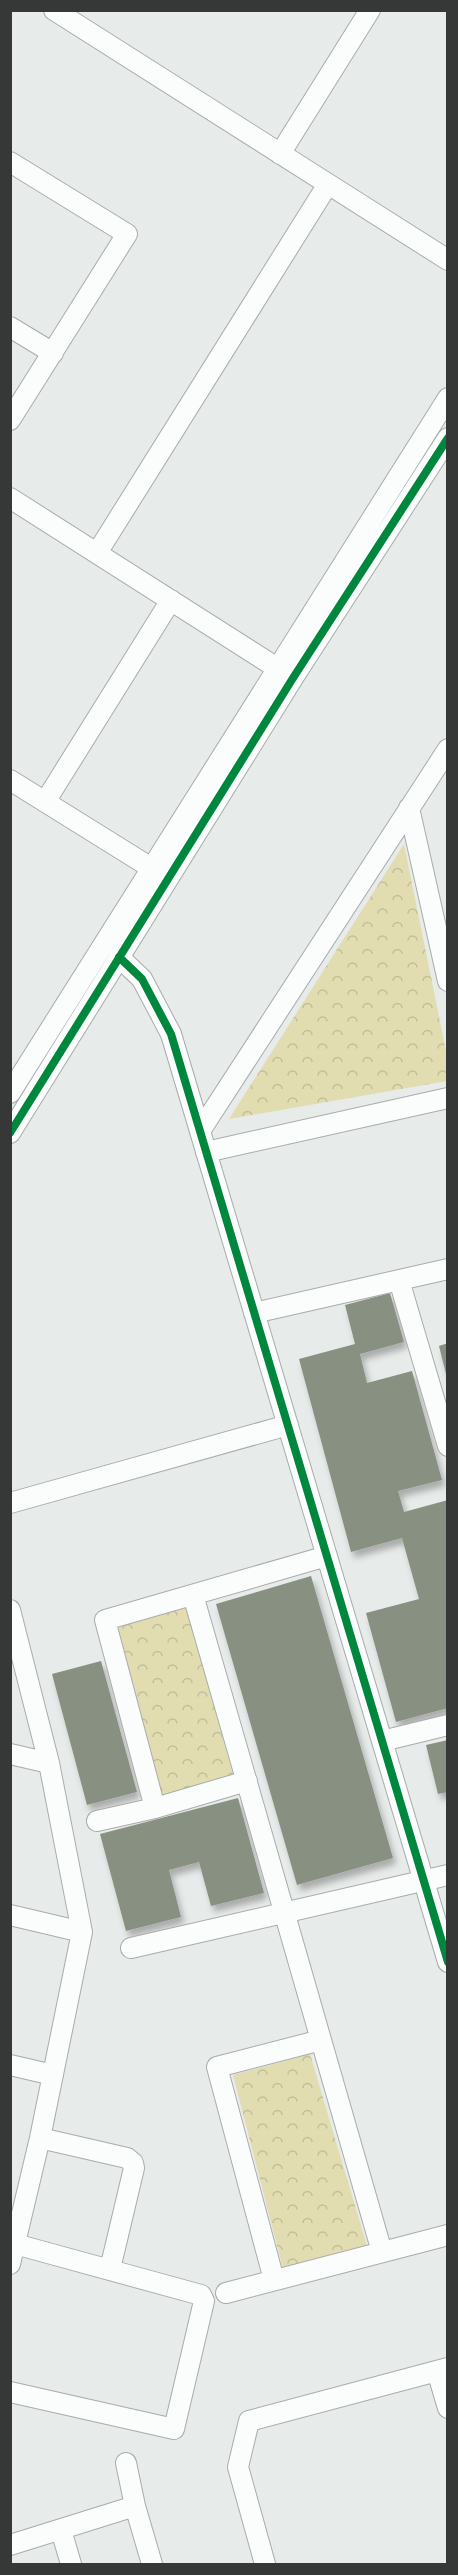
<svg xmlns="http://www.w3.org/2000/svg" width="458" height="2575" font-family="Jost,sans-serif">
<defs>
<pattern id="park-crowns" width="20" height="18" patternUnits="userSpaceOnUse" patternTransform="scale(1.5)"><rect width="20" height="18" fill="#e1ddb1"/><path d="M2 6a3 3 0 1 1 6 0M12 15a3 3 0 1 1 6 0" fill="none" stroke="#c2be99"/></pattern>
<filter id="shadow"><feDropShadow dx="3.5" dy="6" stdDeviation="3" flood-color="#0004"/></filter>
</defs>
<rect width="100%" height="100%" fill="#e7ebe9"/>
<path fill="url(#park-crowns)" d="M404 844 447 1056V1081L229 1119Z
M186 1607 233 1775 162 1795 115 1627Z
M310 2054 367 2246 283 2269 233 2075Z"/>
<path fill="#889082" filter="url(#shadow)" d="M390 1293 404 1342 360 1354 367 1383 412 1371 442 1480 398 1491 404 1512 448 1500V1708L396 1722 366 1613 419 1599 402 1538 351 1552 299 1359 355 1344 345 1305Z
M448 1343V1378H447L439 1346Z
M311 1576 393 1858 297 1885 216 1604Z
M101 1661 137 1792 87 1805 52 1674Z
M448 1740V1792L438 1794 426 1745Z
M238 1798 264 1893 211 1906 199 1862 169 1870 181 1917 126 1931 100 1834Z"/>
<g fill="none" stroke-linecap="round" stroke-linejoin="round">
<g stroke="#a9acaa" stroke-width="22">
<path id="minor" d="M54 10 448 260
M280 154 370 10
M10 162 127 234 10 420
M10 327 53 353
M10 498 288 675
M97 553 328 184
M10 780 161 874
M45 802 171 600
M409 808 448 981
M119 957 142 979 171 1034 448 1962
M10 1093 448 398
M200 1131 448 749
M10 1133 293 678 448 438
M206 1152 448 1098
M399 1280 448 1446
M254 1313 448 1269
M10 1503 288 1425
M193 1595 382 2252
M10 1610 49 1763 82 1932 40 2138 10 2264
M382 1741 448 1725
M10 1754 49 1763
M155 1808 105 1620 327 1556
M97 1821 155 1808 247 1781
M10 1915 82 1932
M131 1948 448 1875
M10 2065 53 2075
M40 2138 127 2158 133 2163 134 2168 110 2269
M274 2280 217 2067 321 2040
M226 2293 448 2235
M437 2371 448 2408
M10 2392 174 2429 204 2301 201 2295 15 2244
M126 2463 135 2506
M61 2530 71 2564
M10 2545 135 2506 152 2564
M265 2564 238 2467 249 2421 448 2368"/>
</g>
<use href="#minor" stroke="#fbfcfc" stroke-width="20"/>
<g stroke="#fff" stroke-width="11">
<path id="cycleway" d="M119 957 142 979 171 1034 448 1962
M10 1133 293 678 448 438"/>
</g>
<use href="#cycleway" stroke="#00873e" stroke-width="8"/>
</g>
<rect width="458" height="2575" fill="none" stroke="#353836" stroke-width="24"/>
</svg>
